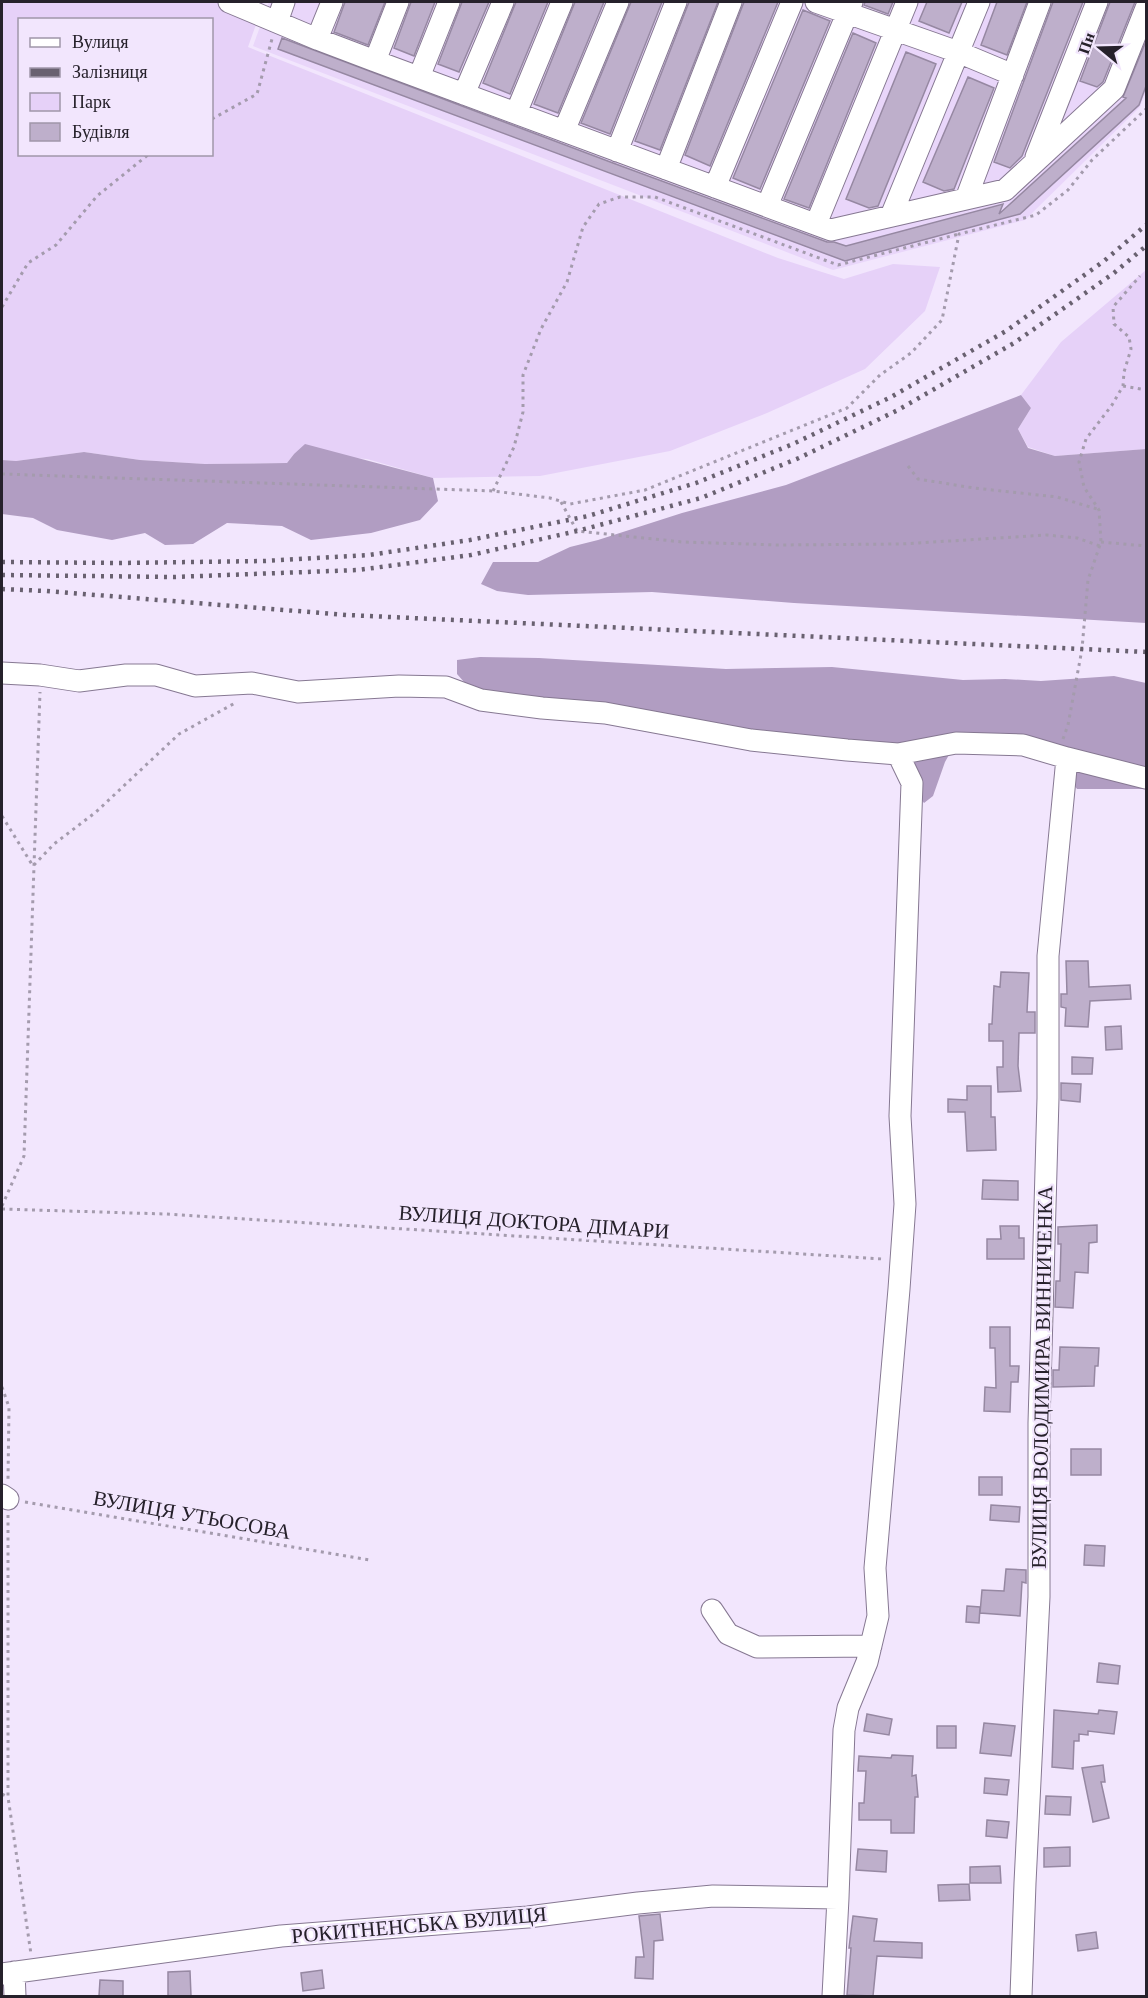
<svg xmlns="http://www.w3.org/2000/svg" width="1148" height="1998" font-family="'Times New Roman',serif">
<rect width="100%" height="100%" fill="#f2e6fd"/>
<path fill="#e9d6fa" d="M269 2H1146V91L1140 107 1025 220 833 270 253 46Z"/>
<path fill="#e6d1f8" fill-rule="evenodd" d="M2 2H264L248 47 778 258 844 279 893 264 940 267 925 311 865 369 767 413 670 451 540 476 433 478 367 459 294 454 287 463 205 464 140 460 84 452 16 461 2 460ZM20 20H212V154H20Z
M1146 270V449L1055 456 1028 447 1018 429 1031 408 1021 395 1061 342Z"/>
<path fill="#b19dc2" d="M1021 395 1031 408 1018 429 1028 448 1055 456 1146 449V623L794 603 652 592 528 595 497 591 481 584 493 562H538L570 547 598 540 682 513 786 485Z
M305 444 433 478 438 501 420 520 371 533 311 540 282 526 227 523 193 544 165 545 145 533 112 540 57 530 33 518 2 514V460L16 461 84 452 140 460 205 464 287 463 294 454Z
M480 657 539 658 726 669 832 667 963 680 1005 679 1041 681 1114 676 1146 683V789H1077L1059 764 960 735 945 762 933 796 924 803 878 745 741 733 472 691 457 674V660Z"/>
<path fill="#beafcb" stroke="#9688a2" stroke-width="1.5" d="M345 2H385L368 45 334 32Z
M411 2H435L414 56 394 48Z
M462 2H489L459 72 438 64Z
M516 2H548L510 94 483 83Z
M575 2H604L558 113 534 104Z
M631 2H662L610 134 581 123Z
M689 2H718L660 150 635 141Z
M744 2H778L710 166 685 155Z
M865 2H893L888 14 864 5Z
M927 2H962L949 33 919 21Z
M997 2H1027L1007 55 981 45Z
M1053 2H1083L1022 156 1010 168 994 162Z
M1110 2H1135L1103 82 1097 87 1080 81Z
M803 10 830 21 760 189 733 178Z
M853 33 876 43 809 208 784 199Z
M282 38 613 163 827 242H834L846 246 1003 204 999 214 1126 98 1123 97 1146 41V86L1139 105 1020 214 845 261 278 49Z
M906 52 936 64 878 206 869 208 846 199Z
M968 77 994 88 954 189 944 191 923 182Z
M1066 961H1088L1089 987 1130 985 1131 999 1090 1001 1088 1027 1065 1026 1066 1008 1061 1007V994H1067Z
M1001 972 1029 973 1027 1012H1035V1033H1019L1018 1066 1021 1091 998 1092 997 1067H1003V1041H989V1024H992L994 986 1000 987Z
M1121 1026 1122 1049 1106 1050 1105 1027Z
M1072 1057 1093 1058 1092 1074H1072Z
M1061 1083 1081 1084 1080 1102 1061 1100Z
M967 1086H991V1117H995L996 1150 967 1151 965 1112H948V1099L967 1100Z
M983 1180 1018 1181V1200L982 1199Z
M1097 1225V1242L1089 1243 1088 1273 1075 1272 1073 1308 1055 1307 1056 1281H1060L1061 1244H1058V1227Z
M1000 1226H1019V1238H1024V1259H987V1239H1001Z
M990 1327H1010V1366H1019L1018 1382H1011L1010 1412 984 1411 985 1387 996 1388 995 1348H990Z
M1060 1347 1099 1348 1098 1366H1095L1094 1386 1053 1387V1370H1059Z
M1071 1449H1101V1475H1071Z
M979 1477H1002V1495H979Z
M991 1505 1020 1507 1019 1522 990 1520Z
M1085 1545 1105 1546 1104 1566 1084 1565Z
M1006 1569 1026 1570V1583L1022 1582 1020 1616 980 1613 982 1590 1004 1591Z
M967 1606 980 1607 979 1623 966 1622Z
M1099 1663 1120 1666 1118 1684 1097 1682Z
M1054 1710 1098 1714 1099 1710 1117 1712 1114 1734 1088 1731V1735L1079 1734V1741H1074L1073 1769 1052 1767Z
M867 1714 892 1719 889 1735 864 1731Z
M984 1723 1015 1726 1011 1756 980 1753Z
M937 1726H956V1748H937Z
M892 1755 913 1756 912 1776 916 1775 918 1797H915L914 1833H891V1820H859V1803H864L866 1771H858L859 1756 891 1758Z
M1103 1765 1105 1782H1101L1109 1818 1093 1822 1082 1768Z
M985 1778 1009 1780 1007 1795 984 1793Z
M1046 1796 1071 1797 1070 1815 1045 1814Z
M987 1820 1009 1822 1007 1838 986 1836Z
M1070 1847V1866L1044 1867V1848Z
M858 1849 887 1851 886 1872 856 1870Z
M1000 1866 1001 1883H970V1867Z
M969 1884 970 1900 939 1901 938 1885Z
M660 1914 663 1940 654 1941 653 1979 635 1978 636 1957H644L639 1916Z
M853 1916 877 1919 874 1941 922 1943V1958L877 1956 873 1996 847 1995 851 1948H849Z
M1096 1932 1098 1948 1078 1951 1076 1935Z
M322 1970 324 1988 303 1991 301 1973Z
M190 1971 191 1996H168V1972Z
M100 1980 123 1981V1996H99Z"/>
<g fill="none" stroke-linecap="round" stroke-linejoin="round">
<g stroke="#867892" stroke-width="23">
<path id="minor" d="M229 2 317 39
M332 2 317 39 375 61 398 2
M816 2 958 52 1013 75
M277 22 284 2
M375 61 831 230 1005 190 1114 89 1146 8
M419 77 449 2
M464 94 503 2
M516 113 562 2
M564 131 618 2
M617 151 676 2
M1036 157 1097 2
M666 169 731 2
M715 187 792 2
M966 199 1040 2
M767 206 852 2
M891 216 979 2
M816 224 907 2
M2 673 40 675 79 681 126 675H156L195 686 252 683 298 692 399 686 446 687 481 700 542 708 605 713 751 740 847 750 898 754 956 743 1023 745 1067 758 1146 778
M2 1495 8 1499
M712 1610 728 1634 757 1647 871 1646
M14 1972 15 1996
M2 1974 281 1936 528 1917 638 1903 713 1896 838 1898
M833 1996 838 1898 844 1730 848 1708 867 1662 878 1616 875 1568 899 1289 905 1204 900 1116 912 783 898 754
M1021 1996 1025 1883 1039 1597V1423L1048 1098V956L1067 758"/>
</g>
<path stroke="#a49bad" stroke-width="3" stroke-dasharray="3 4.5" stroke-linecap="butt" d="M212 119 257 94 272 39
M2 307 28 263 56 245 97 196 149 154
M1123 386 1146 390
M908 466 918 479 974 488 1057 497 1097 509
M2 474 493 491 550 498 570 504 645 490 847 408 880 375 911 353 942 320 959 234 1036 215 1068 190 1092 160 1146 109
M493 491 514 447 523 412V375L541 329 567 282 583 227 599 204 620 197H655L838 265 959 234
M561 502 577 531 682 542 778 545 901 544 1047 535 1077 538 1100 546
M1101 542 1146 546
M1063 739 1068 725 1082 649 1088 580 1101 542 1099 510 1084 487 1079 462 1086 439 1112 405 1123 386 1124 372 1131 349 1129 337 1114 324 1113 307 1140 276
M2 816 33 866 54 844 96 812 179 734 235 703
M2 1206 24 1156 40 692
M2 1209 165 1214 883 1259
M2 1387 9 1407 8 1479
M25 1502 370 1560
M8 1515V1797L31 1954
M2 1794 8 1797"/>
<use href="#minor" stroke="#fff" stroke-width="21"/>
<path stroke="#696170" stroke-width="4.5" stroke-dasharray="3 6" stroke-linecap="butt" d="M2 562 120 563 264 561 369 555 470 540 588 516 696 483 793 444 891 397 1006 331 1104 261 1146 225
M2 575 174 577 358 570 471 555 577 531 701 498 799 458 898 410 1014 343 1114 273 1146 246
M2 589 46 591 347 615 1146 652"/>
</g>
<g text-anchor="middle" stroke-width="4.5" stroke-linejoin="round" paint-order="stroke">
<g font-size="21" fill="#26212b" stroke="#f2e6fd">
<text transform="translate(534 1222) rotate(4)" y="7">ВУЛИЦЯ ДОКТОРА ДІМАРИ</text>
<text transform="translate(1042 1377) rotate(-89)" y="7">ВУЛИЦЯ ВОЛОДИМИРА ВИННИЧЕНКА</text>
<text transform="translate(192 1515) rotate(10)" y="7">ВУЛИЦЯ УТЬОСОВА</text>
<text transform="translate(419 1925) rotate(-5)" y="7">РОКИТНЕНСЬКА ВУЛИЦЯ</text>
</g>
</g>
<rect width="1148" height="1998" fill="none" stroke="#26212b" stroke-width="6"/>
<rect x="18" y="18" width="195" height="138" fill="#f2e6fd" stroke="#a097a9" stroke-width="1.5"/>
<rect x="30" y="38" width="30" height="9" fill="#ffffff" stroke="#a097a9" stroke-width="1.5"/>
<text x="72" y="48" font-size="18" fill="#26212b">Вулиця</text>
<rect x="30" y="68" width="30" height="9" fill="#696170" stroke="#a097a9" stroke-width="1.5"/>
<text x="72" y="78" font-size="18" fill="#26212b">Залізниця</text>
<rect x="30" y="93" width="30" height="18" fill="#e6d1f8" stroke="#a097a9" stroke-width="1.5"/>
<text x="72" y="108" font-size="18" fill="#26212b">Парк</text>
<rect x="30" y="123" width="30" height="18" fill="#beafcb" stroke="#a097a9" stroke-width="1.5"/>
<text x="72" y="138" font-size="18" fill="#26212b">Будівля</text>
<g transform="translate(1100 48) rotate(289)" stroke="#f2e6fd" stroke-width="4.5" paint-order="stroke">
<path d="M0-4.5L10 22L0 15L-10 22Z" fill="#26212b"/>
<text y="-9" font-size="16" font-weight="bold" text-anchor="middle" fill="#26212b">Пн</text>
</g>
</svg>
